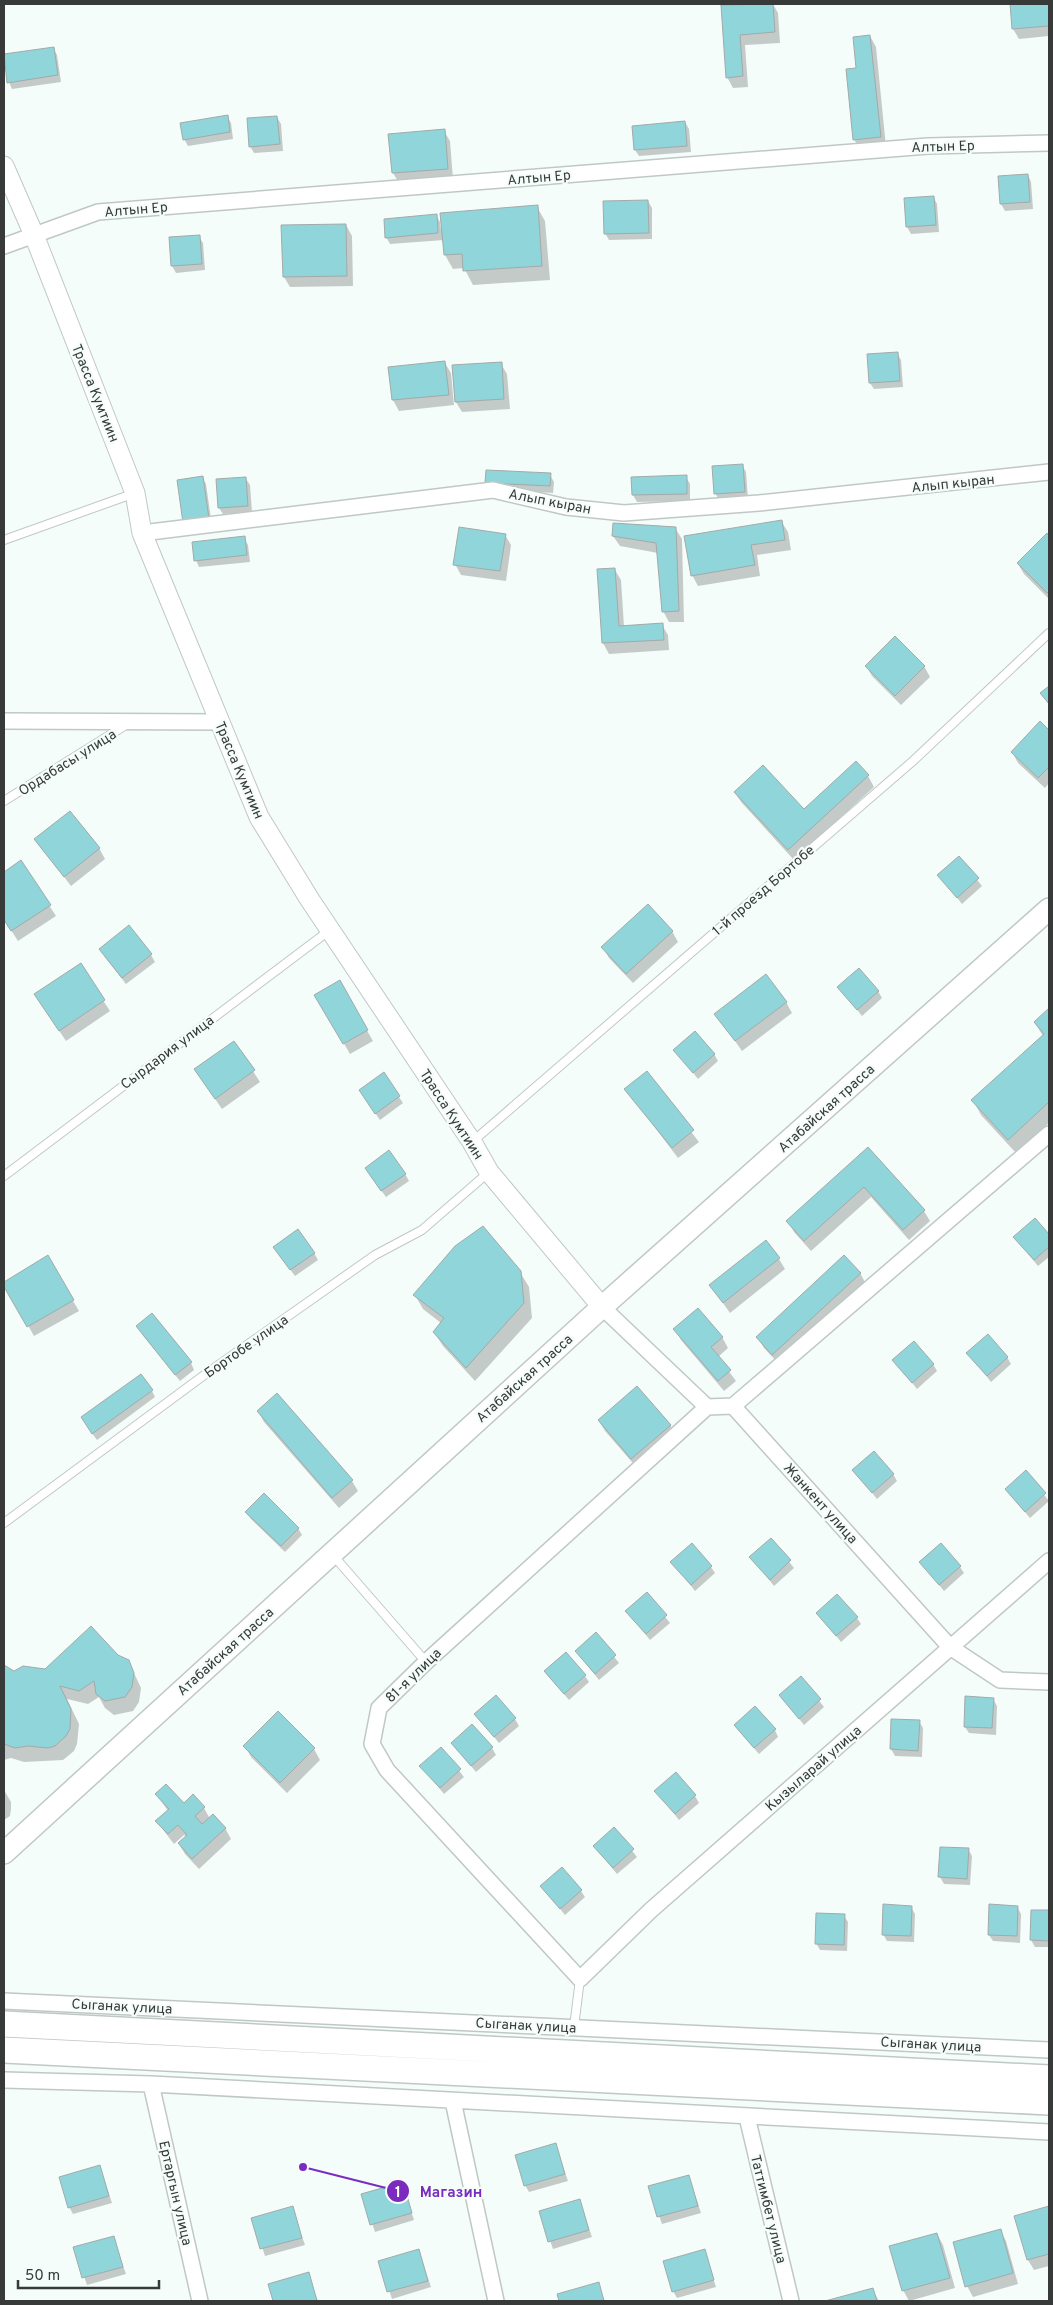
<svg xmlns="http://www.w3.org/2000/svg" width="1053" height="2305" font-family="Overpass,sans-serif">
<rect width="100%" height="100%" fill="#f5fdfa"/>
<path fill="#0003" d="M773 4 778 13 780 43 745 45 748 87 733 88 727 77 722 6Z
M1011 4H1049V36L1019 39 1013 29Z
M870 36 876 47 886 147 860 150 854 139 857 69Z
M53 48 57 55 61 82 12 89 9 82Z
M227 116 231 123 233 139 188 146 184 139Z
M277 117 281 124 283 151 254 153 250 146Z
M685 122 689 129 691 152 639 156 635 150Z
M444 131 450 141 453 179 399 183 393 173Z
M1028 175 1031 182 1033 209 1005 211 1001 204 999 177Z
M934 198 937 204 939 232 911 234 907 227Z
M648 201 652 208V239L609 240 605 233Z
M537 207 545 221 550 280 473 285 464 268 453 269 445 255 444 240 390 244 386 237 436 215 440 222 441 230H443Z
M346 225 352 236 353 286 290 287 284 277Z
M199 237 203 243 205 270 176 273 172 266Z
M897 353 901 360 903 387 874 389 870 383Z
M445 363 451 373 454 405 399 411 393 400 390 368Z
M501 364 507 374 510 409 462 412 454 399Z
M742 465 746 472 748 499 719 501 716 494 714 467Z
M550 475 554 482 553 493 490 489 486 483Z
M202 477 206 484 212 526 188 529Z
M686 477 690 484V501L637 502 633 495Z
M246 479 250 485 252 512 223 514 219 508Z
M781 521 788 532 791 550 757 555 760 576 698 586 692 575Z
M675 528 682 539 684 622H669L663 611 658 553 620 546 613 536Z
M505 535 511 545 506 581 461 575 455 564Z
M1047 535 1049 538V599L1024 574 1018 564Z
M244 538 248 545 250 562 199 567 196 560Z
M615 570 621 580 624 627 662 625 668 635 669 650 609 654 603 643 599 571Z
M866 666H924L930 677 901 705 872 676Z
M1040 723 1049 731V783L1045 788 1018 763 1012 752Z
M856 763 868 776 874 787 794 860 742 803 735 793 804 811Z
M36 840 99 848 105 859 71 886Z
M959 857 982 886 962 904 939 875Z
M21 862 56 916 18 941 4 919V873Z
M672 931 678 942 633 983 609 958 603 947Z
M151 955 155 962 126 984 104 956Z
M80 965 110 1011 66 1041 42 1005Z
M339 982 373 1041 350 1054 316 995Z
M839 987 878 991 882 998 862 1016Z
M786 1002 792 1013 742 1051 716 1014Z
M1049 1010V1123L1016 1153 981 1115 973 1100 1043 1036 1035 1023Z
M234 1042 260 1082 222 1109 202 1080Z
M675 1050 714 1054 718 1061 698 1079Z
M646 1073 699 1142 678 1158 626 1089Z
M383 1074 403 1103 380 1120 364 1097Z
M868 1149 924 1211 930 1221 909 1240 871 1197 811 1251 794 1232 788 1221Z
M405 1174 409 1181 386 1197 370 1175Z
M1035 1220 1049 1236V1257L1038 1266 1015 1238Z
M314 1253 318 1260 295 1276 279 1254Z
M47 1257 79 1311 34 1336 4 1283Z
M779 1259 785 1269 730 1313 711 1286Z
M520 1272 529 1287 532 1318 475 1381 443 1346 434 1332 441 1323 423 1309 415 1295Z
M860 1273 866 1284 779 1364 764 1348 758 1338Z
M675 1329 722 1337 728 1348 718 1357 736 1381 724 1391 681 1340Z
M141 1333 191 1363 194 1370 180 1381Z
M968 1353 1007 1357 1011 1364 991 1382Z
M894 1360 933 1364 937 1371 917 1389Z
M152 1391 155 1397 97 1440 86 1425Z
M258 1411 352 1481 358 1491 339 1508 264 1422Z
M599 1421 670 1425 676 1436 638 1469 605 1431Z
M854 1470 893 1474 897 1481 877 1499Z
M1026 1472 1049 1501 1030 1518 1006 1490Z
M247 1512 298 1528 302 1535 285 1552 251 1519Z
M771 1539 794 1568 774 1586 751 1557Z
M672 1562 711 1567 715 1573 695 1591Z
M921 1563 960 1567 964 1573 944 1591Z
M647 1594 670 1623 650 1640 627 1612Z
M818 1613 857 1618 861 1624 841 1642Z
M596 1634 619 1663 599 1680 576 1651Z
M117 1656 128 1660 141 1688 139 1702 133 1711 114 1715 105 1708 99 1697 88 1704 67 1699 79 1724 77 1744 74 1751 63 1760 24 1762 11 1758 4 1760V1666L14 1673 45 1670Z
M545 1672 585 1676 589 1682 569 1700Z
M801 1678 824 1707 804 1725 781 1696Z
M993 1699 997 1706 996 1735 969 1733 965 1727Z
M476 1715 515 1719 519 1726 499 1743Z
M892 1720 919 1721 923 1728 922 1757 895 1756 891 1749Z
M735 1726 775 1730 778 1737 759 1754Z
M452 1743 492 1748 496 1755 476 1772Z
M245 1746 314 1749 320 1760 287 1793 251 1757Z
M441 1748 464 1777 444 1794 421 1766Z
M4 1790 11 1802V1809L10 1816 4 1820Z
M656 1791 695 1796 699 1803 679 1820Z
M157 1795 184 1805 204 1808 210 1819 225 1828 231 1839 199 1869 185 1854 179 1844 187 1837 184 1835 174 1844 157 1822 168 1811Z
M614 1828 637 1857 617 1874 594 1846Z
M968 1849 972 1856 970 1885 944 1884 940 1877Z
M542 1886 581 1891 585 1897 565 1915Z
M911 1907 915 1914 914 1942 887 1941 883 1934Z
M1017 1907 1021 1914 1020 1943 993 1941 989 1935Z
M1032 1911 1049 1912V1947H1035L1031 1940Z
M844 1916 848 1922 847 1951 820 1950 816 1943Z
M555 2144 568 2181 529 2192 525 2185Z
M100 2167 112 2203 73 2214 69 2207Z
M689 2176 701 2213 662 2224 649 2187Z
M402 2184 414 2220 375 2232 363 2195Z
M579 2201 592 2237 553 2249 540 2212Z
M1049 2207V2266L1034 2270 1028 2260 1016 2217Z
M292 2208 305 2245 265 2256 253 2219Z
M1000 2230 1006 2241 1018 2284 973 2297 967 2286Z
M937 2234 943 2245 955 2288 909 2301 903 2290Z
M113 2237 126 2274 87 2285 74 2248Z
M704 2250 716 2287 677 2298 673 2291Z
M419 2251 431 2287 392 2299 380 2262Z
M308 2273 318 2301H274L269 2285Z
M598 2284 605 2301H561L559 2295Z
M872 2289 879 2301H828Z"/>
<path fill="#90d5da" stroke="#a2aaaa" d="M773 4 775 32 740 35 743 76 726 78 721 5Z
M1010 4H1049V26L1012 29Z
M870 35 881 137 853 140 846 69 856 68 853 37Z
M54 47 58 75 7 83 4 54Z
M228 115 230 132 183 140 180 123Z
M277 116 280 144 249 147 247 118Z
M685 121 687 146 634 150 632 126Z
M445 129 448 169 392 173 388 134Z
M1028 174 1030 202 1000 204 998 176Z
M934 196 936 225 906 227 904 198Z
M648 200 649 233 604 234 603 201Z
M538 205 542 266 463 271 462 254 444 255 440 213Z
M437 214 438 233 385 238 384 219Z
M346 224 347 276 283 277 281 225Z
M200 235 202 264 171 266 169 237Z
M898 352 900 381 869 383 867 354Z
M445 361 449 395 392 400 388 367Z
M502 362 504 399 455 402 452 365Z
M743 464 745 492 714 494 712 466Z
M486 470 551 473 550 486 485 483Z
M687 475V494L632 495 631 477Z
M203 476 209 519 183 523 177 480Z
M246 477 248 506 218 508 216 479Z
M782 520 785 540 751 545 755 565 691 576 684 536Z
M613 523 676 527 679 611 662 612 656 543 612 536Z
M459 527 506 534 500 571 453 565Z
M1047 533 1049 536V591L1047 593 1017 563Z
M245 536 247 555 194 561 192 542Z
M615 568 619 626 663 623 664 640 602 643 597 569Z
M895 636 925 666 895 696 865 666Z
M1049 686V704L1040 693Z
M1040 721 1049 730V767L1038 778 1011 752Z
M856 761 869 775 788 850 734 792 763 765 804 809Z
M70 811 100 848 64 877 34 839Z
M959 856 979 878 957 898 937 875Z
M21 860 51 905 11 931 4 920V872Z
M648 904 673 931 626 974 601 947Z
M129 925 152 954 122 978 99 949Z
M81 963 105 1000 59 1031 34 994Z
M859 968 879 991 857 1010 837 987Z
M766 974 787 1002 735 1041 714 1014Z
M340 980 368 1030 343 1044 314 995Z
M1049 1008V1102L1008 1140 971 1100 1044 1034 1034 1022Z
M695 1031 715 1054 693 1073 673 1050Z
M234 1041 255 1070 215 1099 194 1069Z
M647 1071 694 1130 672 1148 624 1089Z
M384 1072 400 1096 375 1114 359 1090Z
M868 1147 925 1210 903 1230 864 1187 804 1241 786 1221Z
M389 1150 406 1174 381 1191 365 1168Z
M1035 1218 1049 1234V1247L1034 1260 1013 1237Z
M483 1226 521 1271 524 1303 466 1368 433 1332 444 1318 413 1295 455 1246Z
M298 1229 315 1253 290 1270 273 1247Z
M766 1240 780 1258 723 1303 709 1285Z
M48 1255 74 1300 27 1327 4 1287V1282Z
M844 1255 861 1273 772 1355 756 1337Z
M698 1308 723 1337 711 1347 731 1370 718 1381 673 1329Z
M152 1313 192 1362 175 1375 136 1326Z
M988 1334 1008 1357 987 1376 966 1353Z
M914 1341 934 1364 912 1383 892 1360Z
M141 1374 153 1390 92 1434 81 1417Z
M637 1386 671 1425 631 1459 598 1420Z
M277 1393 353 1480 332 1498 257 1411Z
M874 1451 894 1474 872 1493 852 1470Z
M1026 1470 1046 1493 1025 1512 1005 1489Z
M264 1493 299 1528 281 1546 245 1512Z
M771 1538 791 1560 770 1580 749 1557Z
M692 1543 712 1566 691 1585 670 1562Z
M941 1543 961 1566 939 1585 919 1562Z
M647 1592 667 1615 646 1634 625 1611Z
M837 1594 858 1617 836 1636 816 1613Z
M91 1626 118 1655 129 1660 134 1673 132 1687 125 1697 105 1701 96 1694 94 1681 79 1691 60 1686 71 1709 70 1729 66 1736 55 1746 48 1748 28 1746 15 1748 4 1744V1665L14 1671 23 1666 45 1669Z
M596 1632 616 1655 595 1674 575 1651Z
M566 1652 586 1675 564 1694 544 1671Z
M801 1676 821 1699 799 1719 779 1695Z
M496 1695 516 1718 494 1737 474 1714Z
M965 1696 994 1698 992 1728 964 1727Z
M755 1706 776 1729 754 1748 734 1725Z
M278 1711 315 1748 280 1783 243 1746Z
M891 1719 920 1720 918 1751 890 1749Z
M472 1724 493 1747 471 1766 451 1743Z
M441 1747 461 1769 440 1788 419 1766Z
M676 1772 696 1795 675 1814 654 1791Z
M166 1784 184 1803 193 1794 205 1807 195 1816 202 1824 213 1814 226 1828 192 1859 178 1843 187 1835 178 1825 168 1834 155 1821 169 1809 155 1794Z
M614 1827 634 1849 613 1868 593 1846Z
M940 1847 969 1848 967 1879 938 1877Z
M562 1867 582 1890 560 1909 540 1886Z
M883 1904 912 1906 911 1936 882 1935Z
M989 1904 1018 1906 1017 1936 988 1935Z
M1031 1910H1049V1941L1030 1940Z
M816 1913 845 1914 844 1945 815 1944Z
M556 2143 565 2174 524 2186 515 2155Z
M100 2165 109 2196 68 2208 59 2177Z
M689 2175 698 2206 657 2217 648 2186Z
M403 2182 412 2213 370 2225 361 2194Z
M580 2199 589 2230 548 2242 539 2211Z
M293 2206 302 2238 260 2249 251 2218Z
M1049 2206V2254L1027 2260 1014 2216Z
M1001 2229 1013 2273 965 2287 953 2242Z
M937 2233 950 2278 902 2291 889 2246Z
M114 2236 123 2267 82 2278 73 2247Z
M419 2249 428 2281 387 2292 378 2261Z
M705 2249 714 2280 672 2292 663 2261Z
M309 2272 317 2301H273L268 2284Z
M599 2282 604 2301H559L557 2294Z
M873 2288 877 2301H825Z"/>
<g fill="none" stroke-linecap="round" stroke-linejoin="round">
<g stroke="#c0c8c5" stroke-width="10">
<path id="service" d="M4 540 135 493
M4 801 129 723
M472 1142 913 761 1049 633
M4 1176 330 930
M4 1523 207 1373 375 1255 422 1230 489 1172
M332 1554 426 1662
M574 2027 580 1979"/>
</g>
<g stroke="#c0c8c5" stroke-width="18">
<path id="minor" d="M4 246 98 212 928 146 1049 143
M142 533 493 490 566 507 624 513 759 503 1049 472
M4 721 220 722
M602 1307 707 1407 733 1406 950 1647 1000 1680 1049 1682
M733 1406 1049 1134
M707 1407 426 1662 379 1708 372 1744 387 1770 580 1979 651 1910 1049 1561
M4 2001 1049 2050
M4 2080 151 2084 1049 2132
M151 2084 200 2301
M453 2101 496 2301
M747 2117 791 2301"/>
</g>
<g stroke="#c0c8c5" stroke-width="21">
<path id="tertiary" d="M4 166 34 235 135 493 142 533 259 817 310 900 472 1142 489 1172 602 1307"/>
</g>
<g stroke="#c0c8c5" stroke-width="24">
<path id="secondary" d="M4 1853 602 1307 1049 909"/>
</g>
<g stroke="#c0c8c5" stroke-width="28">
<path id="trunk" d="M4 2024 1049 2078
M4 2050 1049 2102"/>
</g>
<use href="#service" stroke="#fff" stroke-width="8"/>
<use href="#minor" stroke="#fff" stroke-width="15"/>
<use href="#tertiary" stroke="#fff" stroke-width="19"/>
<use href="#secondary" stroke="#fff" stroke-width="21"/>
<use href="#trunk" stroke="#fff" stroke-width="25"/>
</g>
<g text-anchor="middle" stroke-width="4.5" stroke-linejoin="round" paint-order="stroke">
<g font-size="14" fill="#373a39" stroke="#f5fdfa">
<text transform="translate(943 146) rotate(-2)" y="5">Алтын Ер</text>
<text transform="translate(539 177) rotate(-5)" y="5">Алтын Ер</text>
<text transform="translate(136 209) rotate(-5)" y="5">Алтын Ер</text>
<text transform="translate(96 393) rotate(68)" y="5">Трасса Кумтиин</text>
<text transform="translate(953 483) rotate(-6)" y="5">Алып кыран</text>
<text transform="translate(550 501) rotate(11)" y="5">Алып кыран</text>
<text transform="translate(67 762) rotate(-32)" y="5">Ордабасы улица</text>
<text transform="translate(240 770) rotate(67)" y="5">Трасса Кумтиин</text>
<text transform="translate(763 890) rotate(-41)" y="5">1-й проезд Бортобе</text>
<text transform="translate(167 1052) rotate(-37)" y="5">Сырдария улица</text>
<text transform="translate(826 1108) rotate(-42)" y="5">Атабайская трасса</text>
<text transform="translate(452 1114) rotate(57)" y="5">Трасса Кумтиин</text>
<text transform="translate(246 1346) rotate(-35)" y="5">Бортобе улица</text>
<text transform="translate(524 1378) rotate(-42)" y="5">Атабайская трасса</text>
<text transform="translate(821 1503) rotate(48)" y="5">Жанкент улица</text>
<text transform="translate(225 1651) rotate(-42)" y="5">Атабайская трасса</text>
<text transform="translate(413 1675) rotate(-44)" y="5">81-я улица</text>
<text transform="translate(813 1768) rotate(-41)" y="5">Кызыларай улица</text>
<text transform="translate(122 2006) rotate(3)" y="5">Сыганак улица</text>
<text transform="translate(526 2025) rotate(3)" y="5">Сыганак улица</text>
<text transform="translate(931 2044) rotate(3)" y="5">Сыганак улица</text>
<text transform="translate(176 2193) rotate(77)" y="5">Ертаргын улица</text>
<text transform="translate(769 2209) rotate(76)" y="5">Таттимбет улица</text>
</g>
</g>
<path fill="none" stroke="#7b2cbf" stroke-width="2" d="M303 2167L398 2191"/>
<g fill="#7b2cbf" stroke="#f5fdfa" stroke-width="2">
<circle cx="303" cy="2167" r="5"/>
<circle cx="398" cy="2191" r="12"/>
</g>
<g font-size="15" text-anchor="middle" font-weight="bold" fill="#fff">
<text x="398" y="2197">1</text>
</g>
<g font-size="15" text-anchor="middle" font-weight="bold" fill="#7b2cbf" stroke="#f5fdfa" stroke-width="4.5" stroke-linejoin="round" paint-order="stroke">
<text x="451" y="2197">Магазин</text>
</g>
<rect width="1053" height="2305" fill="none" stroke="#373a39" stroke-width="10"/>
<path d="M18 2280v8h141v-8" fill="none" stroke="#373a39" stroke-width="2.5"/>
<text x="25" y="2280" font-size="15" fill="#373a39" stroke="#f5fdfa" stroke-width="4" paint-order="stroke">50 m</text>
</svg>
